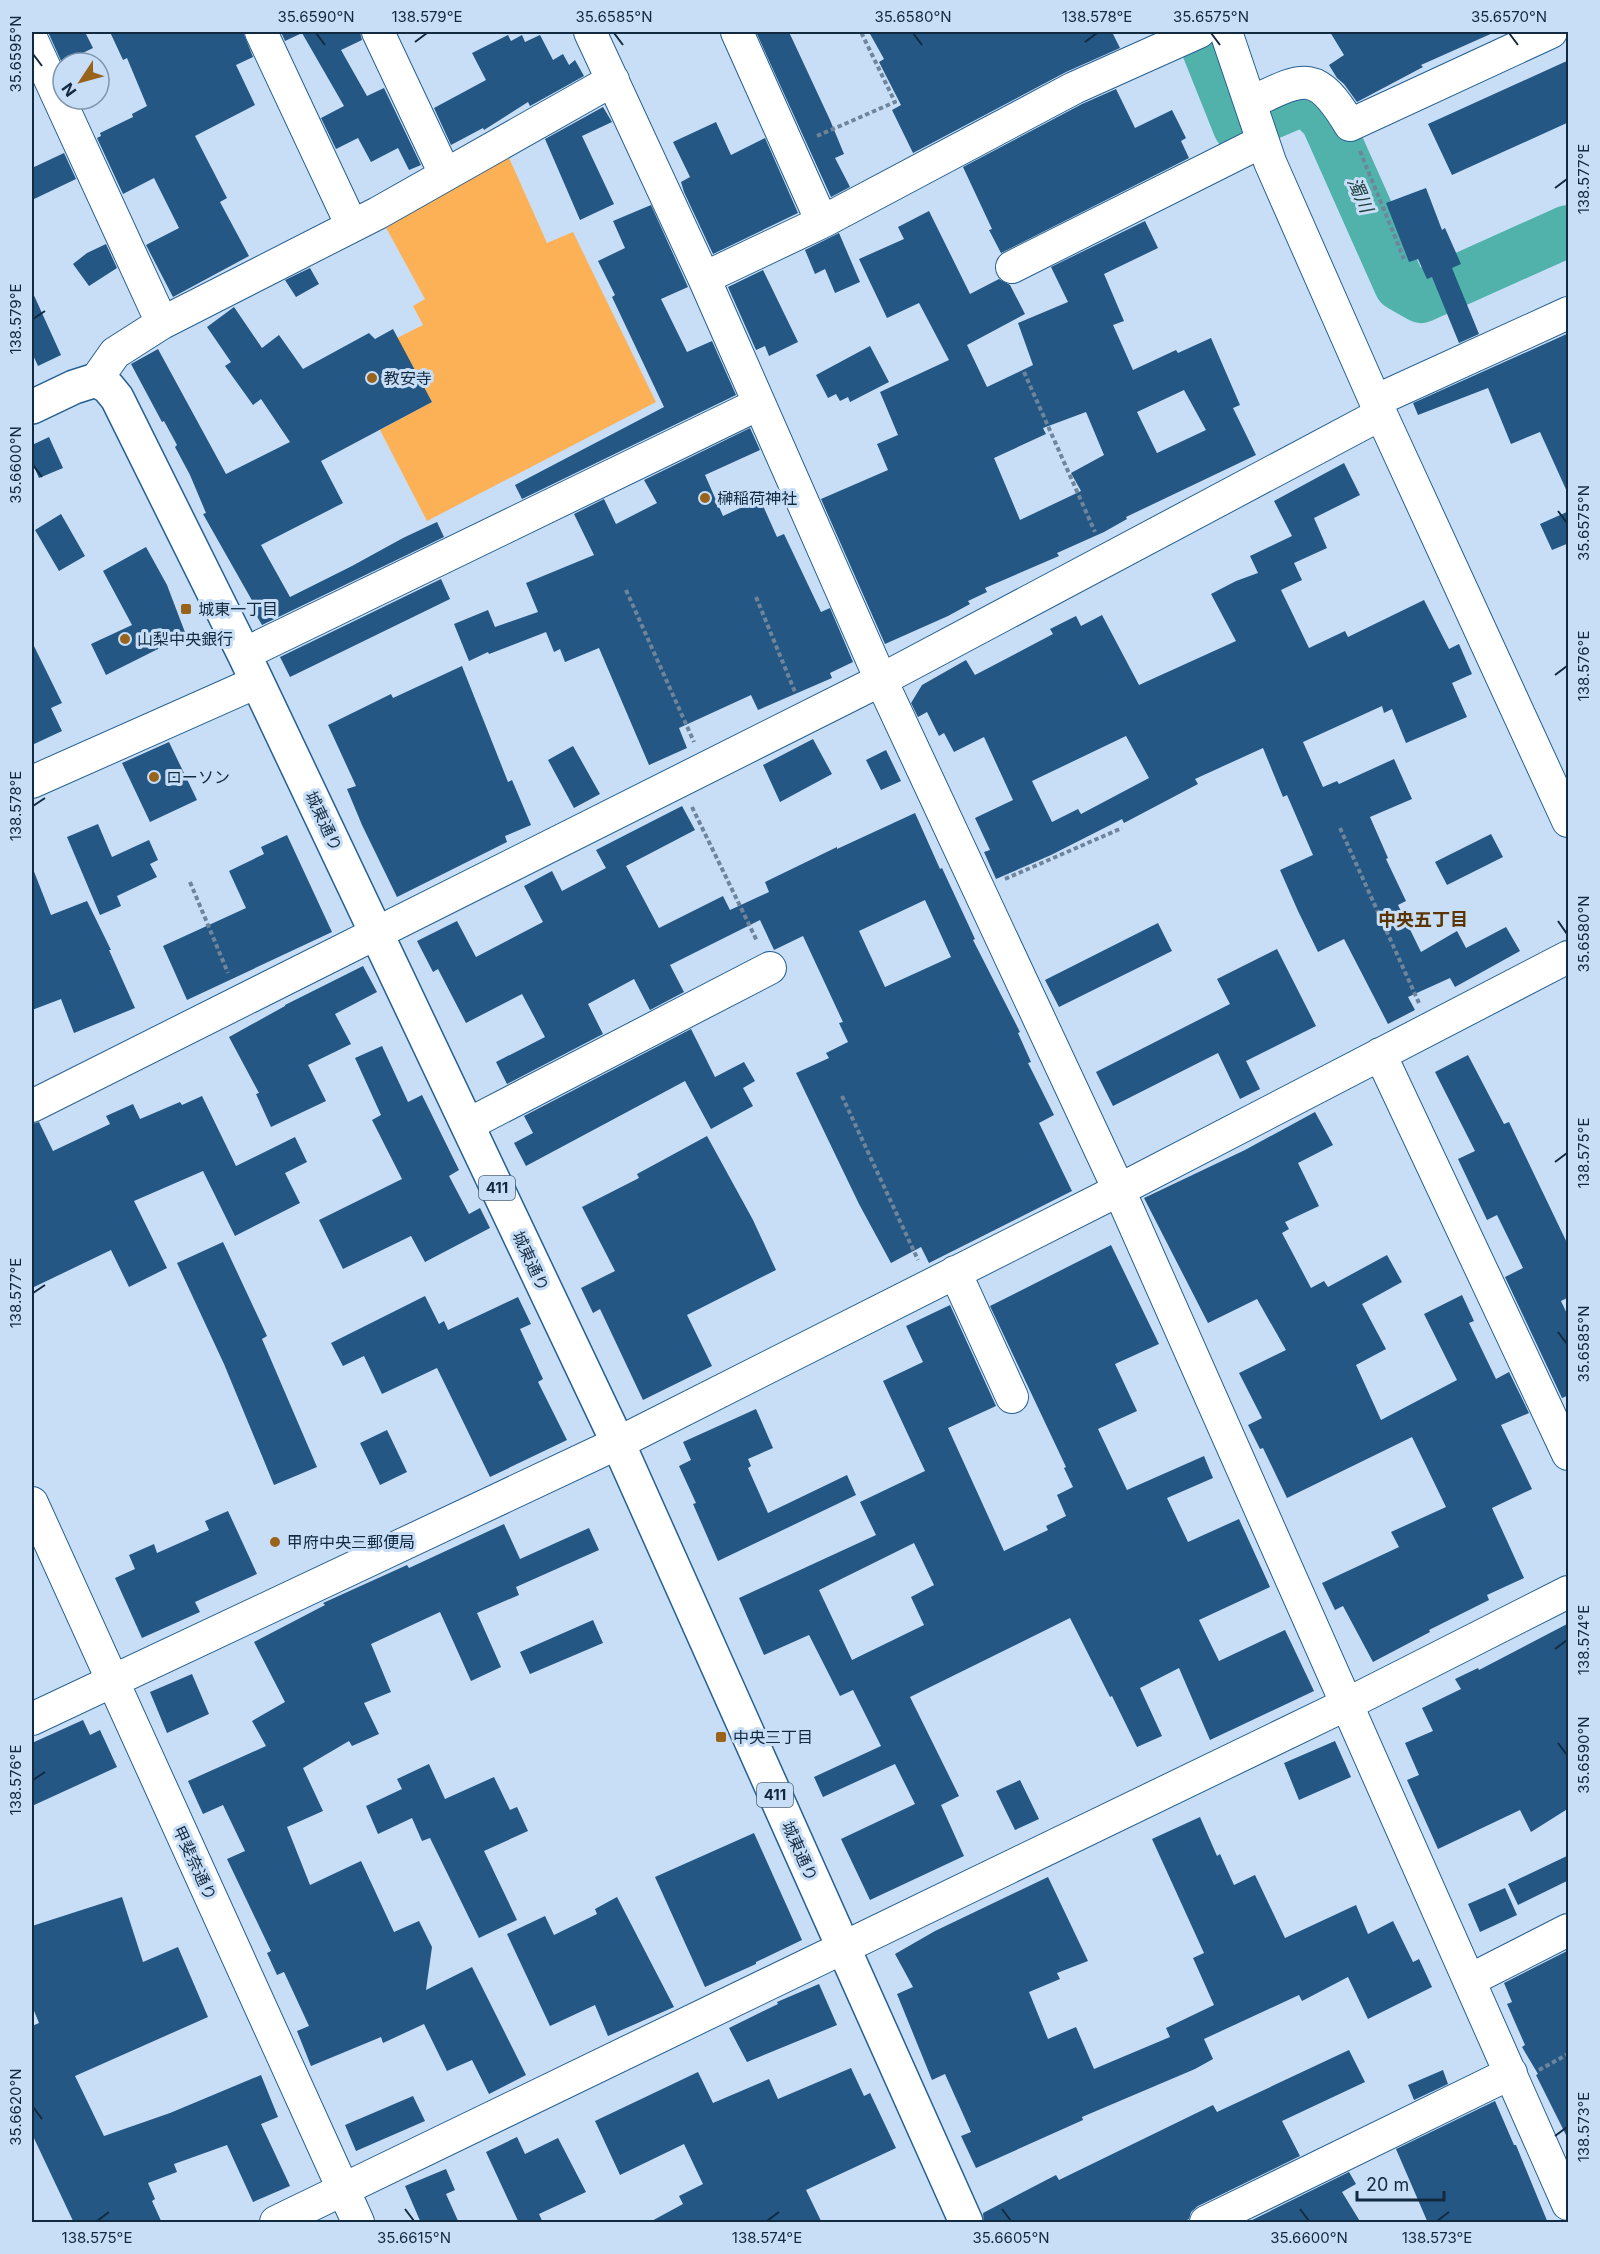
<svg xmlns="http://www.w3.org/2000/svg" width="1600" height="2254" font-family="Inter,'Noto Sans JP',sans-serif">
<rect width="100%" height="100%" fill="#c7def6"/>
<path fill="#fdb156" d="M502 142 547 243 573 232 656 402 427 521 380 430 432 402 397 338 423 325 413 306 425 299 378 213Z"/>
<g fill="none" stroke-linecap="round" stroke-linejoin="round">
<path stroke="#50b2aa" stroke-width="52" d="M1201 32 1239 127 1295 103H1310L1326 119 1400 285 1421 297 1568 231"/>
</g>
<path fill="#245784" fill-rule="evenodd" d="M48 32H85L93 48 62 63Z
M110 32H243L253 57 236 65 255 105 195 136 227 198 220 202 249 256 173 297 146 245 179 228 154 178 123 194 97 138 101 136 100 133 133 117 132 114 147 106 127 58 123 60Z
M281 32H360L362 40 341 50 367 96 384 88 421 165 409 170 398 148 371 162 358 138 336 149 321 118 344 106 302 33 285 41Z
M756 32H789L830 120 844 154 835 158 850 187 831 197Z
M869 32H1112L1120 48 1066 72 913 153 892 110 901 105 879 62 884 59Z
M1330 32H1495L1421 65 1423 67 1357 102 1344 84 1337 78 1329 65 1344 55Z
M508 35 511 41 522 35 525 42 540 35 553 60 563 54 569 65 575 60 584 76 530 106 528 102 484 130 483 128 451 145 434 108 486 80 472 53Z
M1569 60V122L1452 175 1428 124Z
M1116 89 1135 128 1172 110 1186 138 1181 141 1189 158 1001 253 989 230 992 229 963 167 1082 104Z
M603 107 612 122 582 136 614 204 580 220 545 139Z
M716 122 731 155 765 138 798 213 713 254 684 192 681 182 690 177 673 142Z
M64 153 76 179 32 200V168Z
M1426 188 1442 230 1445 228 1461 264 1452 268 1479 334 1459 343 1432 277 1427 279 1418 259 1409 262 1386 203Z
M651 205 688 287 661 299 687 352 712 341 736 395 522 499 515 485 664 407 612 297 615 295 598 261 625 248 613 221Z
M929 211 970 294 999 279 1010 285 1025 314 967 345 987 387 1033 365 1018 323 1068 302 1051 267 1145 221 1158 248 1104 274 1124 321 1113 325 1133 370 1176 350 1178 353 1211 338 1240 405 1233 408 1256 455 1126 517 1127 519 1104 532 1057 553 1059 556 985 588 987 592 968 601 970 604 948 616 885 644 821 499 888 470 877 444 898 435 880 392 949 360 919 303 887 318 859 259 904 239 898 227ZM1184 390 1206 430 1157 453 1137 412ZM1086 412 1104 455 1071 473 1081 491 1020 520 994 458 1046 434 1043 428Z
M839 233 860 282 835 293 825 269 815 274 805 250Z
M106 244 117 268 89 286 73 264 87 253Z
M310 268 319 284 296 297 285 280Z
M763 270 798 342 769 356 765 346 756 350 728 287Z
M32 291 61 355 38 366 32 353Z
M234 307 262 348 279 335 303 369 369 333 375 339 393 329 432 402 321 461 343 503 261 545 290 597 352 566 403 538 437 522 444 537 262 625 255 613 258 611 203 514 206 513 190 475 175 447 177 445 164 421 162 422 131 364 158 349 226 474 290 442 261 399 253 405 225 366 231 362 207 327Z
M1569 333V496L1540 432 1511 444 1488 388 1418 415 1413 403Z
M870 346 889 382 850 402 848 397 840 401 836 394 828 398 816 375Z
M750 428 760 450 705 475 723 516 760 499 777 537 784 534 821 612 830 608 853 662 830 673 832 678 758 710 751 695 679 728 687 748 649 765 599 648 565 662 560 649 554 652 546 632 489 654 488 652 469 661 454 624 488 610 495 627 538 612 526 583 594 555 574 514 604 499 616 524 657 503 644 480Z
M49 437 63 468 39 478 32 462V445Z
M1344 463 1360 495 1314 518 1327 548 1294 563 1302 580 1281 590 1309 648 1345 631 1348 637 1424 600 1449 649 1459 644 1472 674 1452 683 1467 717 1406 743 1392 709 1384 713 1382 706 1303 742 1323 787 1337 781 1339 784 1394 759 1412 799 1370 817 1388 858 1386 859 1406 901 1398 905 1421 952 1457 931 1466 948 1506 927 1520 951 1455 987 1450 978 1408 997 1415 1010 1388 1024 1344 939 1318 952 1298 911 1280 870 1313 855 1287 795 1283 797 1263 748 1195 779 1198 784 1124 823 1122 819 1051 855 996 879 984 852 990 850 975 818 1013 800 984 737 954 752 944 733 939 736 927 712 918 717 911 703 922 685 966 660 975 675 1053 634 1050 629 1076 616 1081 626 1102 615 1139 685 1236 641 1211 594 1236 581 1258 573 1250 556 1292 536 1274 501ZM1126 736 1149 778 1081 814 1078 809 1052 822 1032 781Z
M1569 511V543L1552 550 1540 524Z
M61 514 85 556 59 571 35 530Z
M146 547 167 585 186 635 106 675 91 644 132 625 103 571Z
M441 579 450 599 290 677 280 657Z
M32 642 62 703 51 708 62 731 32 745Z
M462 666 508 782 512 780 531 825 505 836 507 842 397 897 362 825 347 789 356 786 328 725 391 694 393 698Z
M813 739 832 774 780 802 763 765Z
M169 742 197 800 150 822 122 763Z
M573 746 600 794 574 808 548 760Z
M886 750 901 781 881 790 866 760Z
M682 806 695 830 626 866 659 928 723 896 730 910 769 892 765 882 837 847V849L915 813 940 869 942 868 962 911 975 939 973 940 1020 1032 1018 1033 1031 1062 1028 1063 1054 1115 1039 1123 1072 1191 929 1263 921 1247 891 1263 859 1204 796 1073 829 1058 826 1053 848 1042 839 1023 843 1022 803 936 774 950 760 920 670 965 684 992 650 1010 634 979 588 1004 603 1034 507 1084 496 1062 545 1037 522 994 466 1023 438 969 433 972 417 941 457 921 476 957 543 922 524 886 552 871 562 891 606 868 596 850ZM925 900 951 957 885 987 859 931Z
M98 824 112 857 149 840 158 860 150 864 157 877 117 896 121 906 100 915 67 837Z
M1491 834 1503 857 1447 885 1435 862Z
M287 835 332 932 187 1000 163 946 246 908 229 871 264 854 261 847Z
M33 869 51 915 87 901 111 950H109L135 1008 74 1033 61 999 32 1010Z
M1158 923 1172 951 1059 1007 1045 980Z
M1277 949 1316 1026 1246 1061 1260 1089 1240 1099 1218 1053 1113 1106 1096 1072 1230 1004 1217 979Z
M363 966 377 992 335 1014 351 1044 308 1065 326 1101 271 1127 256 1094 259 1093 229 1037 285 1006V1005Z
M691 1029 715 1077 744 1062 755 1081 743 1088 753 1106 711 1129 685 1081 526 1166 514 1143 533 1133 524 1116Z
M382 1046 408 1102 422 1095 459 1170 449 1176 469 1214 480 1208 490 1228 425 1262 411 1236 343 1269 319 1220 402 1179 372 1120 381 1115 355 1058Z
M1468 1055 1504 1124 1509 1122 1569 1247V1297L1561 1301 1569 1318V1395L1562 1398 1505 1277 1523 1268 1497 1215 1487 1220 1458 1159 1475 1151 1435 1072Z
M202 1096 236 1166 295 1137 307 1162 285 1173 300 1203 235 1236 203 1171 134 1201 167 1268 129 1287 111 1250 32 1288V1124L39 1122 53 1151 110 1124 106 1116 133 1104 140 1119 180 1102 182 1105Z
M1315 1112 1333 1145 1298 1163 1319 1206 1285 1222 1289 1229 1282 1233 1311 1288 1324 1281 1328 1287 1387 1255 1402 1282 1362 1304 1386 1349 1356 1365 1381 1420 1457 1380 1424 1314 1462 1295 1474 1321 1469 1323 1496 1379 1509 1372 1529 1413 1501 1425 1532 1489 1492 1508 1524 1578 1487 1595 1489 1600 1429 1630 1430 1632 1373 1662 1343 1606 1335 1610 1322 1583 1399 1547 1391 1532 1446 1507 1412 1437 1287 1498 1263 1448 1260 1449 1248 1425 1262 1418 1239 1373 1286 1350 1257 1299 1208 1323 1144 1198 1245 1150Z
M707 1136 753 1220 776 1270 687 1315 712 1366 643 1400 600 1309 593 1313 581 1288 615 1271 582 1207 639 1178 637 1174Z
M223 1242 267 1336 262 1339 317 1467 274 1485 224 1364 177 1263Z
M1111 1245 1159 1344 1115 1364 1137 1411 1098 1429 1127 1490 1204 1456 1213 1478 1167 1498 1188 1542 1239 1519 1270 1587 1199 1620 1219 1661 1285 1630 1314 1691 1210 1740 1179 1668 1140 1688 1162 1736 1137 1747 1112 1696 1110 1697 1070 1618 910 1697 959 1796 941 1805 964 1856 870 1900 841 1839 915 1804 895 1764 823 1797 814 1777 881 1746 853 1690 840 1696 809 1635 764 1655 739 1598 876 1535 860 1502 925 1471 883 1381 923 1362 906 1326 950 1305 996 1406 948 1428 1004 1551 1048 1530 1046 1526 1066 1516 1057 1495 1073 1487 1064 1468 1066 1467 990 1306ZM914 1543 934 1585 911 1597 924 1625 852 1660 819 1590Z
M425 1296 439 1324 444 1321 448 1330 518 1297 531 1324 520 1329 543 1379 538 1382 567 1440 490 1477 437 1368 382 1394 364 1356 343 1366 331 1343Z
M756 1409 773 1448 748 1459 751 1466 748 1468 768 1513 847 1475 856 1495 718 1561 693 1504 696 1503 679 1466 691 1460 683 1442Z
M387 1430 407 1472 380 1485 360 1443Z
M228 1511 257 1574 195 1602 200 1612 142 1638 115 1578 135 1569 129 1555 154 1544 157 1553 209 1530 205 1521Z
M504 1524 520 1559 589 1528 599 1550 516 1587 519 1595 477 1613 501 1667 471 1681 440 1612 371 1644 391 1692 364 1703 379 1734 352 1746 349 1741 303 1768 323 1811 287 1827 310 1885 361 1861 394 1932 419 1921 432 1947 426 1990 472 1967 526 2075 489 2094 472 2060 447 2071 424 2024 383 2043 381 2037 311 2066 297 2031 309 2026 284 1972 277 1975 267 1953 271 1951 227 1859 245 1851 223 1805 203 1814 188 1781 266 1746 252 1721 285 1702 254 1642 325 1605 323 1603 407 1565 409 1568Z
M593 1620 603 1643 530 1674 520 1652Z
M1569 1623V1808L1531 1832 1520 1810 1438 1849 1407 1780 1419 1775 1405 1743 1433 1731 1422 1708 1461 1689 1455 1679 1478 1668 1479 1670Z
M192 1674 209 1714 167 1733 150 1692Z
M83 1720 90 1735 100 1730 117 1767 32 1806V1743Z
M1335 1741 1351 1777 1299 1800 1284 1763Z
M429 1764 445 1799 494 1777 510 1810 517 1807 528 1831 484 1851 517 1920 479 1938 430 1838 422 1841 412 1818 378 1834 366 1806 402 1789 397 1779Z
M1020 1780 1039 1819 1015 1830 996 1791Z
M1200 1817 1217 1856 1220 1854 1234 1885 1255 1875 1285 1938 1356 1905 1368 1934 1393 1921 1413 1962 1419 1959 1432 1987 1368 2019 1348 1977 1302 2001 1299 1995 1204 2039 1213 2059 1195 2069 1082 2117 1083 2120 976 2168 961 2136 971 2132 945 2074 932 2080 897 1994 913 1987 895 1954 935 1931 1048 1877 1088 1961 1057 1973 1060 1979 1029 1992 1048 2039 1076 2027 1094 2069 1170 2037 1166 2028 1214 2005 1193 1958 1204 1953 1152 1839Z
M754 1833 802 1940 756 1962V1964L705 1987 655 1877Z
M1569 1855V1880L1518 1905 1508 1884Z
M1505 1888 1517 1915 1480 1932 1468 1904Z
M122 1897 143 1962 178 1947 208 2017 75 2076 104 2136 170 2113 261 2075 278 2117 261 2124 290 2186 253 2202 227 2145 174 2164 177 2172 148 2183 155 2199 152 2201 162 2223H74L32 2134V2026L39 2023 32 2006V1926Z
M617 1897 674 2007 608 2036 595 2005 550 2026 507 1934 545 1916 554 1935 597 1914 595 1909Z
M1569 1950V2141L1536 2075 1538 2074 1522 2047 1525 2045 1507 2004 1512 2002 1504 1983Z
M819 1984 837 2025 747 2062 729 2028 778 2004 777 2002Z
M1349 2050 1365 2082 1282 2121 1300 2156 1198 2206 1191 2212 1189 2219 1181 2223H984L983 2213 1056 2175 1059 2180 1213 2105 1217 2112Z
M851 2068 864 2096 870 2093 896 2148 806 2190 822 2223H648L683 2204 679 2196 703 2184 684 2144 620 2175 595 2121 698 2072 713 2103 769 2079 778 2099Z
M1443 2070 1448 2084 1414 2100 1408 2085Z
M413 2096 425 2121 356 2151 345 2125Z
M1495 2101 1514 2145H1516L1548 2223H1428L1396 2149Z
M517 2137 525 2154 558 2138 586 2192 539 2214 543 2223H519L486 2152Z
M446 2169 455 2190 446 2194 459 2223H421L405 2186Z
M1349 2172 1356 2184 1342 2192 1361 2223H1246Z"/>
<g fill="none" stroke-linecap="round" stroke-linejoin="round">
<g stroke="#266092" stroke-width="34">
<path id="minor" d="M261 32 352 226
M378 32 445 174
M590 32 704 278 881 680 1119 1190 1568 2204
M737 32 822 222
M1226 32 1270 162 1381 414 1568 821
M32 40 162 323
M1250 103C1304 77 1316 68 1350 125L1551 32
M1012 267 1263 141
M704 278 822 222 1074 88 1199 32
M96 380 115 353 162 323 378 213 613 80
M1375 401 1568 313
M244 654 759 404
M32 782 257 682
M1380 1054 1568 1454
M32 1106 881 680 1381 414
M467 1125 770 968
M955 1272 1012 1397
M32 1503 358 2222
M32 1719 618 1443 1119 1190 1568 957
M1470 1980 1568 1930
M276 2222 1347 1704 1568 1592
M1206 2222 1511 2073"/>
</g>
<g stroke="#266092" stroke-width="36">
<path id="highway" d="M32 407 74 387 96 380 108 387 117 398 244 654 618 1443 966 2222"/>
</g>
<path stroke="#6e859c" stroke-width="4" stroke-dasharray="4.5 3" stroke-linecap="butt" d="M817 136 895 102 861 32
M1360 151 1404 259
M1024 372 1095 532
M626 590 694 742
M756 597 795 692
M692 807 757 941
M1340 828 1419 1003
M1005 879 1122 828
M190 882 228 973
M842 1096 918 1260
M1539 2070 1568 2054"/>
<use href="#minor" stroke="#fff" stroke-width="32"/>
<use href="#highway" stroke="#fff" stroke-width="33"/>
</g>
<path fill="none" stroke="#122a40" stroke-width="2" d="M316 33 325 45M614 33 623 45M913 33 922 45M1211 33 1220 45M1509 33 1518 45M415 42 427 33M1085 42 1097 33M33 54 42 66M1555 188 1567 179M33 319 45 311M33 465 42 477M1558 511 1567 523M1555 675 1567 666M33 806 45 798M1558 921 1567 934M1555 1162 1567 1153M33 1293 45 1285M1558 1332 1567 1344M1555 1649 1567 1640M1558 1743 1567 1755M33 1780 45 1772M33 2107 42 2119M1555 2136 1567 2127M405 2209 414 2221M1002 2209 1011 2221M1300 2209 1309 2221M97 2221 109 2212M767 2221 779 2212M1437 2221 1449 2212"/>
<g fill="#99631c" stroke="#c7def6" stroke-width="2">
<circle cx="372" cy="378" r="6"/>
<circle cx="705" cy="498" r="6"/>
<rect x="180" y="603" width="12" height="12" rx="3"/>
<circle cx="125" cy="639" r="6"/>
<circle cx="154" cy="777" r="6"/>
<circle cx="275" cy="1542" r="6"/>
<rect x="715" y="1731" width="12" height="12" rx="3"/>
</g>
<g text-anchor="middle" stroke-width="6" stroke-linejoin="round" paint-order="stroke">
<g fill="#c7def6" stroke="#486077" stroke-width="1.5">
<rect x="479" y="1176" width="36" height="24" rx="4.5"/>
<rect x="757" y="1783" width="36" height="24" rx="4.5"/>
</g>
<g font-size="15" font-weight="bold" fill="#122a40">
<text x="497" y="1193">411</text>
<text x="775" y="1800">411</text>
</g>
<g font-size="16" fill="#122a40" stroke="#c7def6" text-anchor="start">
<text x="384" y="384">教安寺</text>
<text x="717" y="504">榊稲荷神社</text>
<text x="198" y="615">城東一丁目</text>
<text x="137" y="645">山梨中央銀行</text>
<text x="166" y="783">ローソン</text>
<text x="287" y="1548">甲府中央三郵便局</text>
<text x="733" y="1743">中央三丁目</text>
</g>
<g font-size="16" fill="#122a40" stroke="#c7def6">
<text transform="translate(324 821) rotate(65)" y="6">城東通り</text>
<text transform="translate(531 1261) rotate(65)" y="6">城東通り</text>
<text transform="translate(800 1851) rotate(66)" y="6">城東通り</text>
<text transform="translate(195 1863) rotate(65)" y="6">甲斐奈通り</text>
</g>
<g font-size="18" font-style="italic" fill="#21403d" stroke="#c7def6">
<text transform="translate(1360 195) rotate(66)" y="6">濁川</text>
</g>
<g font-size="18" font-weight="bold" fill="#5a3501" stroke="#c7def6">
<text x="1423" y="926">中央五丁目</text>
</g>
</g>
<rect width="1600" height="2254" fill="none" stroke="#c7def6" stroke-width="66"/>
<g transform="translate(81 81) rotate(234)"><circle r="28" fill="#c7def6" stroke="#7f96ad" stroke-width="1.5"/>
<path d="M0-4.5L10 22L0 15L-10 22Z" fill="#99631c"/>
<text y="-9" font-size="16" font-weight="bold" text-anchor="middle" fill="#122a40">N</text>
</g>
<path d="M1357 2191v9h87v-9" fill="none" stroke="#122a40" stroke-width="3"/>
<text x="1366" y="2191" font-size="18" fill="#122a40" stroke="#c7def6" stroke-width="4.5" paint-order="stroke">20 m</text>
<rect x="33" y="33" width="1534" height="2188" fill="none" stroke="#122a40" stroke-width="2"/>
<g font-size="15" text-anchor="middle" fill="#122a40">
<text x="316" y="22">35.6590°N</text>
<text x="427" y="22">138.579°E</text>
<text x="614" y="22">35.6585°N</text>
<text x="913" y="22">35.6580°N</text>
<text x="1097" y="22">138.578°E</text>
<text x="1211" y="22">35.6575°N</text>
<text x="1509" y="22">35.6570°N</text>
<text transform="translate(16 54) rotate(-90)" y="5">35.6595°N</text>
<text transform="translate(1584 179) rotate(-90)" y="5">138.577°E</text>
<text transform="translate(16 319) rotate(-90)" y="5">138.579°E</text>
<text transform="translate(16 465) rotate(-90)" y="5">35.6600°N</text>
<text transform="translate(1584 523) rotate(-90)" y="5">35.6575°N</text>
<text transform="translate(1584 666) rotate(-90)" y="5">138.576°E</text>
<text transform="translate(16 806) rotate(-90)" y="5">138.578°E</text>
<text transform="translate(1584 934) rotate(-90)" y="5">35.6580°N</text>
<text transform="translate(1584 1153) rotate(-90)" y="5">138.575°E</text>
<text transform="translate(16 1293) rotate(-90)" y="5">138.577°E</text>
<text transform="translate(1584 1344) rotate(-90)" y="5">35.6585°N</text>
<text transform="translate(1584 1640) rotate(-90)" y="5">138.574°E</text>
<text transform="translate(1584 1755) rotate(-90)" y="5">35.6590°N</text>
<text transform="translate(16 1780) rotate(-90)" y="5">138.576°E</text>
<text transform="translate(16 2107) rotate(-90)" y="5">35.6620°N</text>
<text transform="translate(1584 2127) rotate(-90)" y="5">138.573°E</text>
<text x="97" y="2243">138.575°E</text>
<text x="414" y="2243">35.6615°N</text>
<text x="767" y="2243">138.574°E</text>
<text x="1011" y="2243">35.6605°N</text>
<text x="1309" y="2243">35.6600°N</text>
<text x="1437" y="2243">138.573°E</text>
</g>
</svg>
